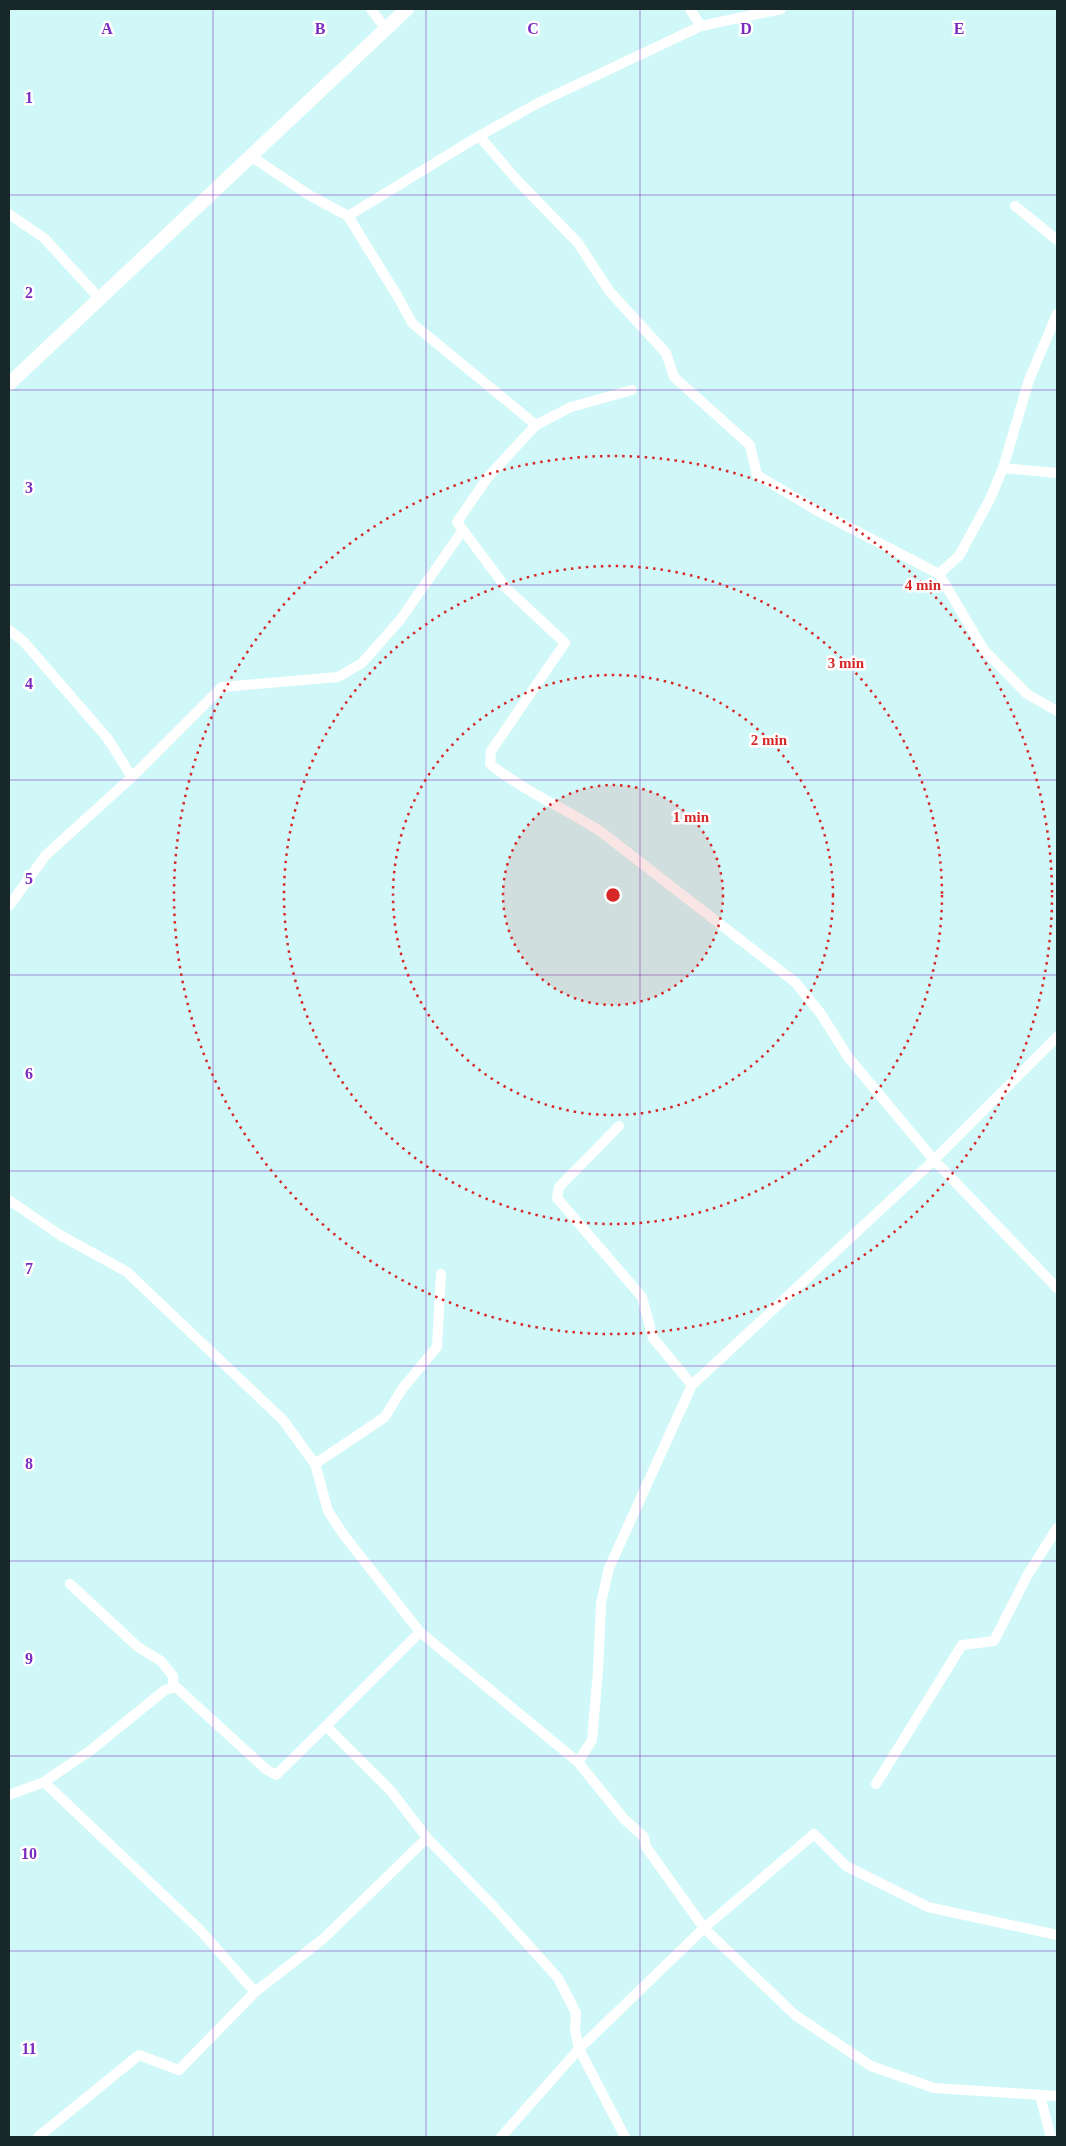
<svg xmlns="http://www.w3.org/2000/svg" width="1066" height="2146" font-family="'Times New Roman',serif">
<rect width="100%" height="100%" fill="#d1f8f8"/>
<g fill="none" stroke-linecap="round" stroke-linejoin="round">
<path stroke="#fff" stroke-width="10" d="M371 9 385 28
M690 9 701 26
M479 136 538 103 701 26 781 9
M252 157 309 195 348 216
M1015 206 1057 240
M9 214 44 238 100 299
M536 425 571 407 632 390
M1003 468 1057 473
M939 574 959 556 990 499 1003 468 1029 380 1057 314
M9 630 24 642 108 739 132 777
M1057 711 1027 694 984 650 939 574 816 510 757 475 750 445 674 377 666 353 610 292 578 243 517 180 479 136 348 216 398 297 412 323 536 425 488 477 457 522 507 589 565 643 491 751 490 764C524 791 564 808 600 831L796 983 821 1014 848 1057 934 1160 1057 1288
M9 906 46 855 132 777 222 687 338 677 362 663 400 620 463 530
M619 1126 559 1187 557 1198 642 1297 653 1338 692 1385
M9 1200 60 1235 127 1272 283 1420 315 1464 328 1511 343 1534 420 1632
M315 1464 385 1417 402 1389 437 1347 441 1274
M70 1584 138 1647 161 1661 173 1676V1686L176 1687
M578 1762 624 1819 644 1837 646 1847 704 1928 795 2015 871 2066 934 2088 1057 2096
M44 1782 200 1930 255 1992
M876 1784 962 1645 994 1641 1027 1576 1057 1528
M9 1795 44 1782 91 1750 165 1690 176 1687 267 1770 276 1775 326 1726
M1040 2096 1051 2137
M38 2137 139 2055 179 2070 255 1992 323 1939 427 1838
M501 2137 579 2049 704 1928 814 1834 846 1866 928 1907 1057 1935
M625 2137 579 2049 575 2030 576 2013 558 1978 494 1907 427 1838 391 1791 326 1726 420 1632 578 1762 592 1740 598 1671 601 1603 609 1568 692 1385 934 1160 1057 1037"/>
<path stroke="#fff" stroke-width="14" d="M9 384 407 9"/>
</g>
<path fill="none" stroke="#7b2cbf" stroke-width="1" stroke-opacity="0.55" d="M213 9V2137M426 9V2137M640 9V2137M853 9V2137M9 195H1057M9 390H1057M9 585H1057M9 780H1057M9 975H1057M9 1171H1057M9 1366H1057M9 1561H1057M9 1756H1057M9 1951H1057"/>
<circle cx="613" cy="895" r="110" fill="#d62828" fill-opacity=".12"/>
<g fill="none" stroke="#d62828" stroke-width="2.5" stroke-dasharray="2.5 5">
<circle cx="613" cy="895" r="110"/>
<circle cx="613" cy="895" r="220"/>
<circle cx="613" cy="895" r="329"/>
<circle cx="613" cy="895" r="439"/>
</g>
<g font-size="16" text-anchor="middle" font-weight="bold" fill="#7b2cbf" stroke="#fff" stroke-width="5" stroke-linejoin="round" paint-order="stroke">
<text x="107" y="34">A</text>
<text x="320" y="34">B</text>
<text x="533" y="34">C</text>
<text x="746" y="34">D</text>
<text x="959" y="34">E</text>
<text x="29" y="103">1</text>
<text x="29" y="298">2</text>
<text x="29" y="493">3</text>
<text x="29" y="689">4</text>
<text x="29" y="884">5</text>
<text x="29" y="1079">6</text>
<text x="29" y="1274">7</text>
<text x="29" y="1469">8</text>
<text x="29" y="1664">9</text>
<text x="29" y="1859">10</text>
<text x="29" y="2054">11</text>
</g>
<circle cx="613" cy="895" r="8" fill="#d62828" stroke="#fff" stroke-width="2.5"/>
<g font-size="15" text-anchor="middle" font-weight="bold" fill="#d62828" stroke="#fff" stroke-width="5" stroke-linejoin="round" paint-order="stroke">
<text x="923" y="590">4 min</text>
<text x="846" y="668">3 min</text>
<text x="769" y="745">2 min</text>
<text x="691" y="822">1 min</text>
</g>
<rect width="1066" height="2146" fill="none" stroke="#182727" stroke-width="20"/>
</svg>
